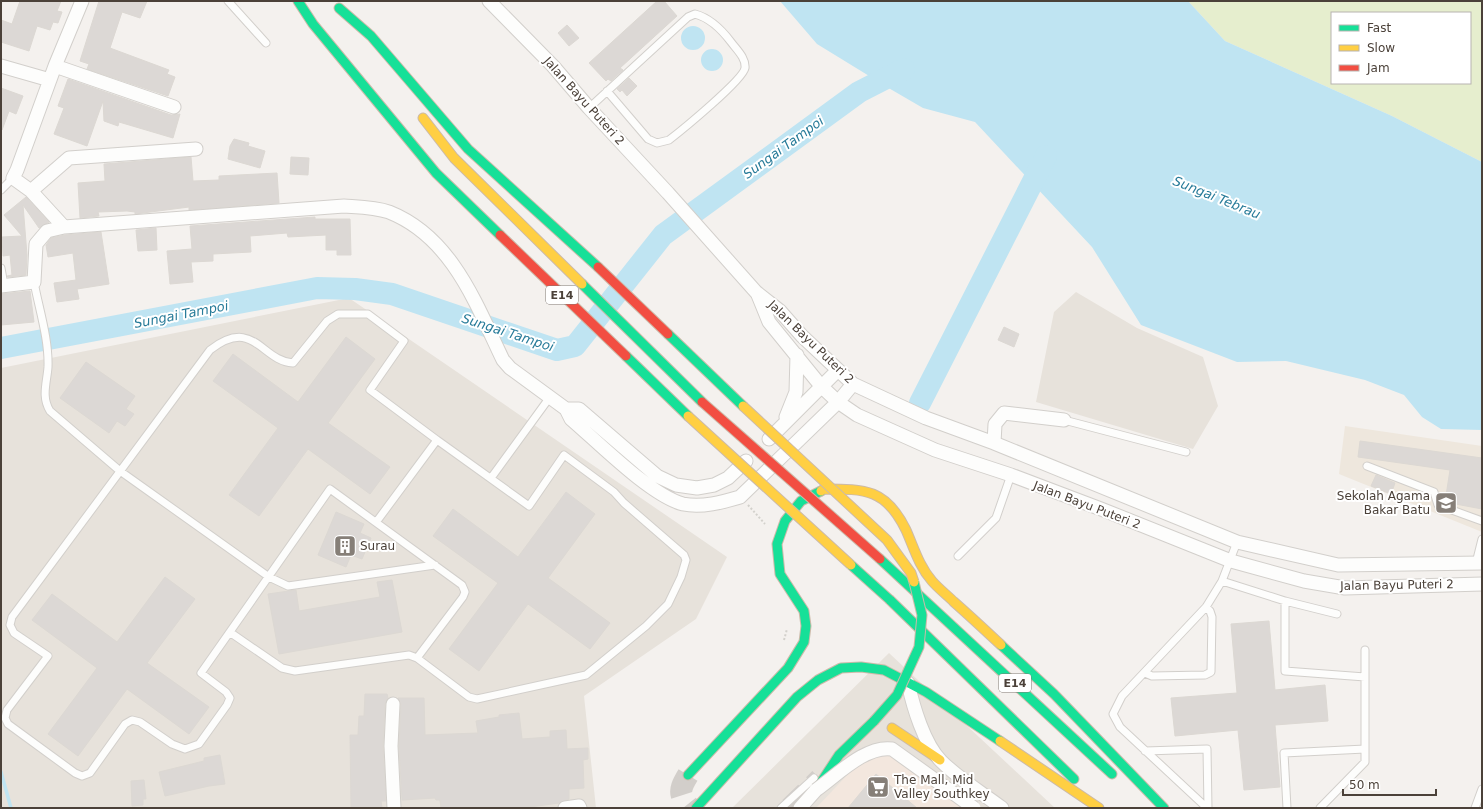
<svg xmlns="http://www.w3.org/2000/svg" width="1483" height="809" font-family="'DejaVu Sans',sans-serif">
<rect width="100%" height="100%" fill="#f4f1ee"/>
<path fill="#e7e2db" d="M1076 292 1137 328 1203 357 1218 406 1193 449 1036 402 1054 312Z
M349 298 727 557 696 619 584 696 596 808H1V368Z
M889 653 1055 808H732Z"/>
<path fill="#f3e7de" d="M890 753 964 808H816L851 771 870 757Z"/>
<path fill="#eee7dd" d="M1345 426 1482 446V532L1339 474Z"/>
<path fill="#e6eece" fill-rule="evenodd" d="M1188 1H1482V162L1392 116 1225 41ZM1332 13H1470V83H1332Z"/>
<path fill="#bfe4f2" d="M780 1H1188L1225 41 1392 116 1482 162V430L1441 429 1422 417 1404 395 1365 380 1286 361 1237 362 1141 325 1092 247 975 122 923 108 892 90 817 44Z
M681 38a12 12 0 1 1 24 0a12 12 0 1 1-24 0Z
M701 60a11 11 0 1 1 22 0a11 11 0 1 1-22 0Z"/>
<g fill="none" stroke-linecap="round" stroke-linejoin="round">
<path stroke="#bfe4f2" stroke-width="3.5" d="M1 772 11 808"/>
<path stroke="#bfe4f2" stroke-width="22" d="M1 348 317 288 355 289 392 294 557 350 575 346 663 235 859 92 904 69
M920 403 1046 156"/>
</g>
<path fill="#dcd8d5" stroke="#dcd8d3" d="M20 1H61L57 11 62 12 58 23 53 22 50 30 37 26 29 51 1 42V20L12 24Z
M99 1H147L140 18 122 12 110 48 169 70 167 74 175 77 168 96 87 69 89 64 80 61Z
M657 1H664L677 16 620 68 623 70 611 81 608 79 606 81 589 63Z
M567 25 579 38 569 46 558 33Z
M629 78 637 86 627 96 622 90 620 92 617 89Z
M68 79 171 115 180 114 173 138 119 122 118 126 104 121 103 101 87 146 54 134 64 108 58 106Z
M1 88 23 96 16 114 9 111 2 130Z
M234 139 249 143 248 146 265 151 260 168 228 159 230 146Z
M191 157 193 181 219 180V176L277 173 279 203 189 210V207L135 214V212L127 211 98 212 99 216 80 218 78 183 105 181 104 164Z
M291 157 309 158 308 175 290 174Z
M26 197 49 222 39 228 23 205 27 255 26 275 8 277 7 276 12 275 10 255 3 256 2 237 22 236 4 215Z
M315 217V219H350L351 255H337V250H326V235L288 237 287 233 250 236 251 252 213 254V261L191 262 193 282 170 284 167 251 192 249 190 226Z
M156 228 157 250 138 251 136 230Z
M101 232 109 284 77 289 79 299 57 302 54 283 76 280 73 253 48 257 46 245 51 238 65 235Z
M30 291 34 322 1 325V294Z
M1004 327 1019 334 1014 347 998 340Z
M346 337 375 359 328 423 390 467 370 494 308 449 259 516 229 495 278 428 213 381 233 354 298 402Z
M86 362 135 396 126 409 134 414 125 426 117 421 109 433 60 398Z
M1360 441 1482 458V509L1445 502 1450 470 1358 457Z
M1376 475 1395 483 1391 494 1371 486Z
M566 492 595 514 548 578 610 623 590 649 528 604 479 671 449 649 498 583 433 536 453 509 518 557Z
M336 512 364 524 360 533 371 538 362 559 351 555 346 567 318 555Z
M165 577 195 599 147 663 209 707 189 734 127 689 78 756 48 734 97 668 32 620 52 594 117 642Z
M392 580 402 632 279 654 268 594 296 590 299 611 380 597 377 582Z
M1269 621 1275 690 1325 685 1328 721 1275 725 1280 787 1244 790 1238 730 1175 736 1171 698 1237 693 1231 624Z
M365 694H387L388 698 385 704 383 746 386 801H381L382 808H351L350 735H358L359 716H364Z
M398 698H424L425 735 478 733 476 721 499 717V715L519 713 522 739 550 737V731L566 730 567 749 588 748V759L583 760 584 788 569 789V799L559 803 523 808H441L440 800H436L435 798 402 800 399 746 401 704Z
M220 755 225 784 209 786 165 796 159 772 204 761V758Z
M876 774 917 808H848Z
M144 780 146 799H143V805L132 806 131 781Z"/>
<g fill="none" stroke-linecap="round" stroke-linejoin="round">
<path stroke="#d2ceca" stroke-width="22" stroke-dasharray="22 11" stroke-linecap="butt" d="M688 775C679 790 678 794 690 808
M790 808 820 779"/>
<g stroke="#d2cfcb" stroke-width="9">
<path id="lane" d="M228 1 266 43
M589 108 688 17 695 14C710 18 722 30 731 42 737 50 746 58 745 68 743 80 682 130 669 140L657 143 648 139 607 91
M1 190 13 178
M1 268 4 285
M34 282C39 309 49 339 48 367 47 382 41 397 50 411L120 471 269 577 288 586 435 565
M1064 420 1186 452
M1367 466 1434 492 1438 505 1482 521
M491 478 550 397
M377 521 437 440 370 390 404 341 368 314H338L327 321 293 363C261 361 254 316 210 350L12 617 10 625 14 633 48 656 7 710 5 718 8 724 75 773 82 776 90 773 125 724 132 720 140 722 172 744 185 749 199 744 227 705 230 698 226 692 201 673 330 489 462 585 465 592 463 597 417 658
M958 556 996 518 1011 475
M1476 563 1482 539
M1222 581 1285 601 1337 614
M1285 601V671L1365 677
M231 633 282 668 295 671 409 655 417 658 469 697 477 699 586 675 646 626 668 604 681 577 686 560 684 555 624 503 614 492 564 455 529 506 437 440
M1145 673 1152 676 1205 675 1211 672 1212 617 1210 611 1206 607
M1145 751 1207 749 1208 808
M781 808 814 778
M1207 808 1120 727 1113 714 1122 696 1206 607 1222 581 1237 542
M1287 808 1284 753 1365 749
M1320 808 1365 762V650
M1475 808 1482 789"/>
</g>
<g stroke="#d2cfcb" stroke-width="15">
<path id="street" d="M82 1 55 66 17 170 13 178 31 191 69 158 196 149
M489 1 553 66 589 108 668 193 756 292 780 311 802 336 853 384 926 418 994 443 1237 542 1338 565 1482 563
M1 66 50 80
M55 66 174 107
M31 191 64 227
M1 286 34 282 36 244 47 231 64 227 344 206C359 207 375 207 389 212 452 237 476 304 503 360L510 368 566 409 571 419C598 442 651 496 683 504 702 508 723 502 740 497L838 402 853 384
M758 295 769 322 821 386 838 402 857 415 935 450 1011 475 1101 509 1231 561 1304 581 1345 588 1482 584
M566 409H579L657 476 676 485 697 488 714 485 728 478 746 461
M786 417 796 392 797 355
M769 439 838 370
M994 443 995 424 1004 413 1064 420
M908 683C913 706 924 744 941 761 959 779 982 793 1002 808
M393 704 391 746 394 808
M565 808 579 806 580 808
M800 808 816 790"/>
</g>
<g stroke="#ccbaa9" stroke-width="11">
<path id="fast" d="M298 1 313 24 436 173 500 235
M339 8 371 36 468 149 598 267
M582 284 702 402
M668 334 743 406
M626 356 688 416
M880 559 1112 774
M890 600 1074 779
M1001 645 1054 694 1164 808
M688 775 788 668 804 642 806 626 804 611 780 574 777 544 785 521 801 501 821 491
M816 790 839 755 874 721
M696 808 797 697 818 680 841 668 861 667 884 670 926 692 1000 741"/>
</g>
<g stroke="#ccbaa9" stroke-width="11">
<path id="slow" d="M423 118 454 158 582 284
M821 491 824 489C866 489 886 489 906 530 914 548 919 566 932 581 939 589 947 595 954 602 970 616 986 631 1001 645
M892 728 940 760
M1000 741 1099 808"/>
</g>
<g stroke="#ccbaa9" stroke-width="11">
<path id="jam" d="M500 235 626 356
M598 267 668 334"/>
</g>
<path stroke="#d3d1cc" stroke-width="2" stroke-dasharray="2 2" stroke-linecap="butt" d="M748 505 765 524
M784 640 787 629"/>
<use href="#lane" stroke="#fdfdfc" stroke-width="7"/>
<use href="#street" stroke="#fdfdfc" stroke-width="13"/>
<use href="#fast" stroke="#16e098" stroke-width="9"/>
<use href="#slow" stroke="#ffcf43" stroke-width="9"/>
<use href="#jam" stroke="#f24e42" stroke-width="9"/>
<g stroke="#d2cfcb" stroke-width="15" stroke-linecap="butt">
<path id="street-bridge" d="M816 790C837 775 866 745 892 749L974 808"/>
</g>
<g stroke="#ccbaa9" stroke-width="11" stroke-linecap="butt">
<path id="fast-bridge" d="M851 565 890 600
M874 721 897 695 919 647 922 615 914 582"/>
</g>
<g stroke="#ccbaa9" stroke-width="11" stroke-linecap="butt">
<path id="slow-bridge" d="M743 406 887 540 911 573 914 582
M688 416 851 565"/>
</g>
<g stroke="#ccbaa9" stroke-width="11" stroke-linecap="butt">
<path id="jam-bridge" d="M702 402 880 559"/>
</g>
<use href="#street-bridge" stroke="#fdfdfc" stroke-width="13"/>
<use href="#fast-bridge" stroke="#16e098" stroke-width="9"/>
<use href="#slow-bridge" stroke="#ffcf43" stroke-width="9"/>
<use href="#jam-bridge" stroke="#f24e42" stroke-width="9"/>
</g>
<defs>
<g id="school-square" transform="scale(1.15)"><rect x="-9" y="-9" width="18" height="18" rx="4" fill="#867f78" stroke="#fff"/><path d="M0-5L7-2L0 1L-7-2ZM-4 1L0 2.5L4 1V4Q0 6-4 4Z" fill="#fff"/></g>
<g id="building-square" transform="scale(1.15)"><rect x="-9" y="-9" width="18" height="18" rx="4" fill="#867f78" stroke="#fff"/><path d="M-4-6H4V6H1V3H-1V6H-4ZM-2.5-4.3h1.7v1.8h-1.7ZM.8-4.3h1.7v1.8H.8ZM-2.5-1h1.7V.8h-1.7ZM.8-1h1.7V.8H.8Z" fill="#fff"/></g>
<g id="supermarket-square" transform="scale(1.15)"><rect x="-9" y="-9" width="18" height="18" rx="4" fill="#867f78" stroke="#fff"/><path d="M-6-5.5h2.5l.6 2H6L4.5 2H-2.5L-4.4-4H-6ZM-1.5 3.2a1.3 1.3 0 1 0 .1 0ZM3 3.2a1.3 1.3 0 1 0 .1 0Z" fill="#fff"/></g>
</defs>
<g fill-rule="evenodd">
<use href="#school-square" x="1446" y="503"/>
<use href="#building-square" x="345" y="546"/>
<use href="#supermarket-square" x="878" y="787"/>
</g>
<g text-anchor="middle" stroke-width="4" stroke-linejoin="round" paint-order="stroke">
<g fill="#fff" stroke="#817a74" stroke-width="1">
<rect x="546" y="286" width="32" height="18" rx="3"/>
<rect x="999" y="674" width="32" height="18" rx="3"/>
</g>
<g font-size="11" font-weight="bold" fill="#4b4139">
<text x="562" y="299">E14</text>
<text x="1015" y="687">E14</text>
</g>
<g font-size="12" fill="#4b4139" stroke="#fff">
<text transform="translate(584 101) rotate(48)" y="4">Jalan Bayu Puteri 2</text>
<text transform="translate(811 342) rotate(44)" y="4">Jalan Bayu Puteri 2</text>
<text transform="translate(1087 505) rotate(21)" y="4">Jalan Bayu Puteri 2</text>
<text transform="translate(1397 585) rotate(-1)" y="4">Jalan Bayu Puteri 2</text>
</g>
<g font-size="12" fill="#4b4139" stroke="#fff" text-anchor="start">
<text x="1430" y="500" text-anchor="end">Sekolah Agama<tspan x="1430" dy="14">Bakar Batu</tspan></text>
<text x="360" y="550">Surau</text>
<text x="894" y="784">The Mall, Mid<tspan x="894" dy="14">Valley Southkey</tspan></text>
</g>
<g font-size="13" font-style="italic" fill="#277b99" stroke="#fff">
<text transform="translate(783 147) rotate(-36)" y="5">Sungai Tampoi</text>
<text transform="translate(1217 197) rotate(22)" y="5">Sungai Tebrau</text>
<text transform="translate(181 314) rotate(-11)" y="5">Sungai Tampoi</text>
<text transform="translate(508 332) rotate(18)" y="5">Sungai Tampoi</text>
</g>
</g>
<rect width="1483" height="809" fill="none" stroke="#4b4139" stroke-width="4"/>
<rect x="1331" y="12" width="140" height="72" fill="#ffffff" stroke="#b7b3b0"/>
<rect x="1339" y="25" width="20" height="6" fill="#16e098" stroke="#b7b3b0"/>
<text x="1367" y="32" font-size="12" fill="#4b4139">Fast</text>
<rect x="1339" y="45" width="20" height="6" fill="#ffcf43" stroke="#b7b3b0"/>
<text x="1367" y="52" font-size="12" fill="#4b4139">Slow</text>
<rect x="1339" y="65" width="20" height="6" fill="#f24e42" stroke="#b7b3b0"/>
<text x="1367" y="72" font-size="12" fill="#4b4139">Jam</text>
<path d="M1343 789v6h93v-6" fill="none" stroke="#4b4139" stroke-width="2"/>
<text x="1349" y="789" font-size="12" fill="#4b4139" stroke="#ffffff" stroke-width="3" paint-order="stroke">50 m</text>
</svg>
